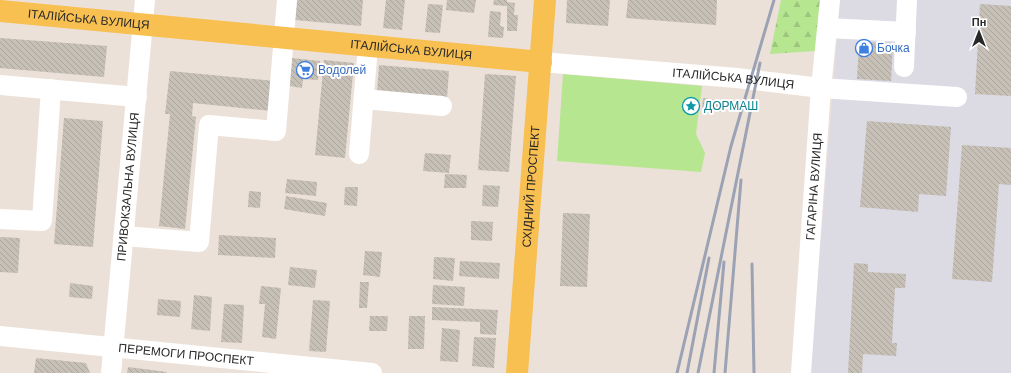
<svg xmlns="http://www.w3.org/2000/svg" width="1011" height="373" font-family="Arial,sans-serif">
<defs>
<pattern id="forest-firs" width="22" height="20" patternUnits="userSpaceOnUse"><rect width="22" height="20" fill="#b7e691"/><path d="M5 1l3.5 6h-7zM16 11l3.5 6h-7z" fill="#9dc57d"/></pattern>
<pattern id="building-back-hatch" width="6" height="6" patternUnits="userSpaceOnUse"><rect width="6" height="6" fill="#c6c0b7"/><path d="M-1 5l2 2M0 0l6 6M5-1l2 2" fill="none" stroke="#aaa59d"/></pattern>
</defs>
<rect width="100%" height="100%" fill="#ece1d8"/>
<path fill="#dcdae3" d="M840 0H1011V373H810Z"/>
<path fill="#b7e691" d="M563 74 702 86 696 134 705 153 701 172 557 161Z"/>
<path fill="url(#forest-firs)" d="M781 0H820L816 51 770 54Z"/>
<path fill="url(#building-back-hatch)" d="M297 0H363L361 26 295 20Z
M386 0H405L402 30 383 28Z
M447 0H476L474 13 446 10Z
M494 0H507V2L515 3 514 15H518L517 31H507V6L493 5Z
M567 0H610L608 26 566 23Z
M628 0H717L716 25 626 18Z
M428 4 443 5 440 33 425 32Z
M980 4 1011 6V96L975 94Z
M490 11 501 12 500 26 504 27 503 38 488 37Z
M0 38 107 46 104 77 0 68Z
M859 42 893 43 891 81 857 79Z
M292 58 320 61 318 80 303 79 302 88 289 86Z
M324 60 354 63 345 158 315 155Z
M379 65 449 71 447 98 377 92Z
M170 71 275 81 272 111 193 103 192 116 196 117 185 229 159 226 170 114H165Z
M485 74 516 76 509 172 478 170Z
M703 98 723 101 721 112 702 110Z
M64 118 103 121 93 247 54 244Z
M867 121 951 127 946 196 919 194 918 212 860 207Z
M962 145 1011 148V185L999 184 992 282 952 279Z
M425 153 451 155 449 173 423 171Z
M445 174 467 175 466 188H444Z
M287 179 317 182 316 196 285 193Z
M483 185 500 186 498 207 482 206Z
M345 187H358L357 206 344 205Z
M249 191 261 192 260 208 248 207Z
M286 196 327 203 325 216 284 209Z
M563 213 590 214 587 287 560 286Z
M471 221 493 222 492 241 471 240Z
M219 235 276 238 275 258 218 255Z
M0 237 20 238 18 273 0 272Z
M365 251 382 252 380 277 363 275Z
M434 257 455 258 453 281 433 279Z
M460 261 500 263 499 279 459 276Z
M854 263 868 264V272L906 274 905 288H895L892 343H897L896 356 863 354 862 373H848Z
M290 267 317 270 315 288 288 285Z
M360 282H369L367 308H359Z
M70 283 93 286 92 299 69 297Z
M433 285 465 287 464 306 432 304Z
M261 286 281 288 276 339 262 337 265 304H259Z
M194 295 212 297 210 331 191 329Z
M158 299 181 301 180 317 157 315Z
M313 300 330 301 326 352 309 351Z
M224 304 244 305 242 343 221 342Z
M432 307 498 310 496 335 480 334V322L432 320Z
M370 316H388L387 331H369Z
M409 316H425L424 349H408Z
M442 328 460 330 458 362 440 361Z
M474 337 496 338 494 368 472 366Z
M36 358 86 363 90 373H34Z
M128 367 167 372 166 373H127Z"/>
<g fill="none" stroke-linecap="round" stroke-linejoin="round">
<g stroke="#fff" stroke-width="20">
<path d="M828 28 906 32"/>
<path id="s1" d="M541 62 737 78 821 88 957 97"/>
<path d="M904 67 907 0"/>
<path d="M0 85 137 97"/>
<path d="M364 99 442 106"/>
<path d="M359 154 368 46"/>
<path d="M0 219 42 221 51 89"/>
<path d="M124 236 199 242 209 125 276 131 287 0"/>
<path id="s2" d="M0 336 372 373"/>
<path id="s3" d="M111 373 145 0"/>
<path id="s4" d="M801 373 821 88 830 0"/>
</g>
<g stroke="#f8bf51" stroke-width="22">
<path id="s5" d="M0 11 541 62"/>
<path id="s6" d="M517 373 545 0"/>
</g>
<path stroke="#9ba2b4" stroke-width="3" d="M752 264 754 373
M677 373 731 146 774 0
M687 373 709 258
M698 373 760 63
M714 373 724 262
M725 373 741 180"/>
</g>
<defs>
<g id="shop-ring" transform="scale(0.9)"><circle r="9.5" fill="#fff" stroke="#3f7fe0" stroke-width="1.5"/><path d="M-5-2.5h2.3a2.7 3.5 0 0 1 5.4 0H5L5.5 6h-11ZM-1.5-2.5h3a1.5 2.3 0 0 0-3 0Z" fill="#3f7fe0"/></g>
<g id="supermarket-ring" transform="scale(0.9)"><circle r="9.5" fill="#fff" stroke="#3f7fe0" stroke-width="1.5"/><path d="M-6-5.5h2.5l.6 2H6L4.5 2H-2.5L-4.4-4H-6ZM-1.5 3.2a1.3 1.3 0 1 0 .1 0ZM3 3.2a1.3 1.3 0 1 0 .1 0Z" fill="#3f7fe0"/></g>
<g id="sight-ring" transform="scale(0.9)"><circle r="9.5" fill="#fff" stroke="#0f9aa8" stroke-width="1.5"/><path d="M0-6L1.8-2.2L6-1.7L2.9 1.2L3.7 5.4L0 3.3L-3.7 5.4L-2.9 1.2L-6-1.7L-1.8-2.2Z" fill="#0f9aa8"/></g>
</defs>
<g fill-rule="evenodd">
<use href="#shop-ring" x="864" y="48"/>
<use href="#supermarket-ring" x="305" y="70"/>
<use href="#sight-ring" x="691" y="106"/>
</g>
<g text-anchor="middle" stroke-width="4" stroke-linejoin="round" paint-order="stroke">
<g font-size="12" fill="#282828" stroke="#fff">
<text dy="4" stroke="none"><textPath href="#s5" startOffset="89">ІТАЛІЙСЬКА ВУЛИЦЯ</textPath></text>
<text dy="4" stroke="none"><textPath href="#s5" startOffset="413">ІТАЛІЙСЬКА ВУЛИЦЯ</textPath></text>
<text dy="4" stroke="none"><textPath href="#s1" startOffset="193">ІТАЛІЙСЬКА ВУЛИЦЯ</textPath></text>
<text dy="4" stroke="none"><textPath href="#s4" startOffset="187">ГАГАРІНА ВУЛИЦЯ</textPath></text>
<text dy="4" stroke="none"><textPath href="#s3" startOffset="187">ПРИВОКЗАЛЬНА ВУЛИЦЯ</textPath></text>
<text dy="4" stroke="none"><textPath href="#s6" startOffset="187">СХІДНИЙ ПРОСПЕКТ</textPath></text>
<text dy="4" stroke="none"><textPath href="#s2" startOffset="187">ПЕРЕМОГИ ПРОСПЕКТ</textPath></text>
</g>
<g font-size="12" fill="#366cbe" stroke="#fff" text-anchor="start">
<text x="877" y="52">Бочка</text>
<text x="318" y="74">Водолей</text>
</g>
<g font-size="12" fill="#0d838f" stroke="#fff" text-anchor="start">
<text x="704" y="110">ДОРМАШ</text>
</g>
</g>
<g transform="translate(979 32)" stroke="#ffffff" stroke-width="3" paint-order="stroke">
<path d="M0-3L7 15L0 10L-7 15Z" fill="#282828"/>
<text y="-6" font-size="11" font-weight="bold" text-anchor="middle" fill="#282828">Пн</text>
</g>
</svg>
